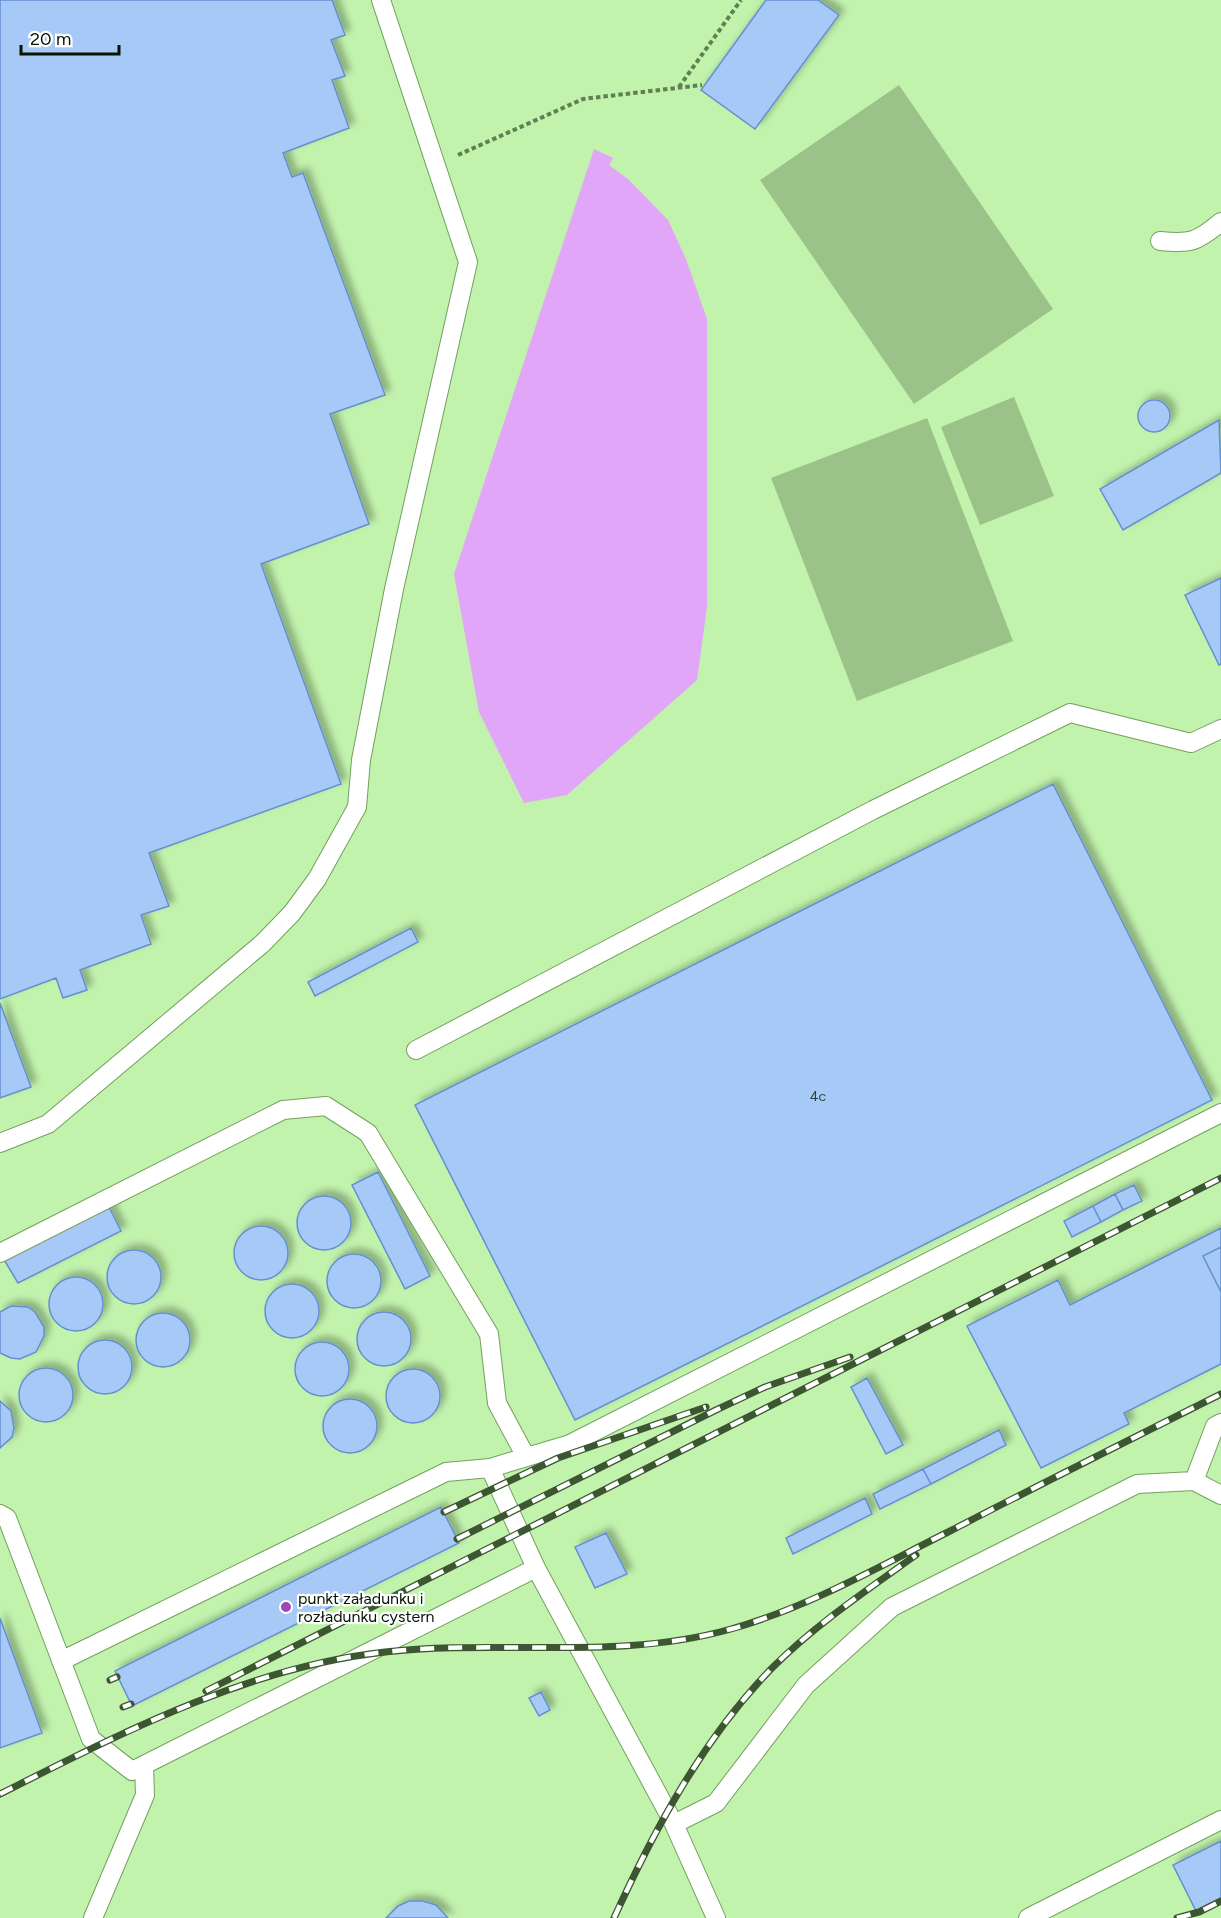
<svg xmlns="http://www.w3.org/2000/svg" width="1221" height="1918" font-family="Figtree,sans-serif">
<defs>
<filter id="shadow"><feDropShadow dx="5.5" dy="-5.5" stdDeviation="3" flood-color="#0004"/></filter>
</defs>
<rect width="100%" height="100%" fill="#c2f3ad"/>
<path fill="#9ac289" d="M899 85 1053 309 914 404 760 180Z
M1014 397 1054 496 980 525 941 427Z
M927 418 1013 641 857 701 771 478Z"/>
<path fill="#e1a6f8" d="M594 149 613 158 609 165 628 179 668 220 686 259 707 319V607L697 680 567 795 524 803 479 712 454 574Z"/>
<path fill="#a6c9f8" stroke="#6390ce" stroke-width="1.5" filter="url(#shadow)" d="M0 0H332L345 35 331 40 345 76 332 80 349 128 283 153 292 177 303 173 385 395 330 414 369 524 261 564 341 784 149 853 169 906 141 915 151 944 80 970 87 990 63 998 56 978 0 999Z
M766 0H818L839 15 755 129 701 90Z
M1138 416a16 16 0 1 1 32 0a16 16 0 1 1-32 0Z
M1219 420 1221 473 1123 530 1100 489Z
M1221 578V664L1219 665 1185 595Z
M1053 784 1212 1100 575 1420 415 1105Z
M411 928 418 942 315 996 308 982Z
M0 1003 31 1087 0 1098Z
M378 1172 430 1276 405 1289 352 1185Z
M1134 1185 1142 1201 1123 1210 1115 1194Z
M1115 1194 1123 1210 1101 1222 1093 1206Z
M297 1223a27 27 0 1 1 54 0a27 27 0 1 1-54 0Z
M108 1205 121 1231 18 1283 3 1258Z
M1093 1206 1101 1222 1072 1237 1064 1221Z
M234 1253a27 27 0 1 1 54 0a27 27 0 1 1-54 0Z
M1221 1228V1247L1203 1256 1221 1292V1364L1124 1413 1129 1424 1041 1468 967 1326 1058 1280 1070 1305Z
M1221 1247V1292L1203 1256Z
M107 1277a27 27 0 1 1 54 0a27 27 0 1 1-54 0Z
M327 1281a27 27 0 1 1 54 0a27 27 0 1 1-54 0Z
M49 1304a27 27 0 1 1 54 0a27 27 0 1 1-54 0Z
M265 1311a27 27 0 1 1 54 0a27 27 0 1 1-54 0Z
M11 1306 28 1307 35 1312 44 1327V1336L36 1352 20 1359 11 1358 0 1353V1312Z
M357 1339a27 27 0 1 1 54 0a27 27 0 1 1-54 0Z
M136 1340a27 27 0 1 1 54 0a27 27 0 1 1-54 0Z
M78 1367a27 27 0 1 1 54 0a27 27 0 1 1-54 0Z
M295 1369a27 27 0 1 1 54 0a27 27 0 1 1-54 0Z
M19 1395a27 27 0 1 1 54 0a27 27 0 1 1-54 0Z
M386 1396a27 27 0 1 1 54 0a27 27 0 1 1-54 0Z
M867 1378 903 1445 886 1454 851 1387Z
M323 1426a27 27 0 1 1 54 0a27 27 0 1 1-54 0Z
M0 1401 11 1411 14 1428 12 1437 0 1448Z
M999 1430 1006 1445 931 1484 923 1469Z
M923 1469 931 1484 880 1509 873 1494Z
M865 1498 872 1514 793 1554 786 1538Z
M441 1507 459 1543 132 1706 115 1671Z
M606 1533 627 1574 595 1588 575 1547Z
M0 1618 42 1733 0 1748Z
M541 1692 550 1710 539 1716 529 1698Z
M1221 1841V1899L1196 1911 1173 1865Z
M409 1901H423L436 1905 448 1918H386L398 1906Z"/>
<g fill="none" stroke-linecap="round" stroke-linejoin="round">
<g stroke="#73a05e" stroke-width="20">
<path id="service" d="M1160 241C1191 244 1197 242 1221 222
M416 1050 873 810 1070 713 1191 743 1221 729
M0 1143 48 1124 263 943 292 913 317 879 357 807 361 760 394 589 468 262 381 0
M0 1253 283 1110 326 1106 368 1133 489 1334 497 1403 526 1457
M1194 1481 1215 1426 1221 1423
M0 1514 7 1518 91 1739 132 1771 536 1568
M61 1661 446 1472 490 1468
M674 1824 716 1803 806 1685 892 1607 1137 1484 1194 1481 1221 1495
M93 1918 145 1795 144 1765
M716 1918 674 1824 536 1568 490 1468 570 1444 1221 1113
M1028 1918 1221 1820"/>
</g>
<path stroke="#608053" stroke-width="4" stroke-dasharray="4.5 3" stroke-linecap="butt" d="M679 87 741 0
M458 155 583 99 702 85"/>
<use href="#service" stroke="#fff" stroke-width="18"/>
<g stroke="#3c5632" stroke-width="7">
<path id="rail" d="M444 1512 558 1458 706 1407
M457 1539 716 1410 765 1387 850 1357
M110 1680 117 1677
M206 1691 1221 1178
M123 1707 131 1704
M0 1794C122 1733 248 1667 385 1652 500 1639 618 1661 731 1629 809 1607 880 1566 952 1530 1041 1484 1131 1439 1221 1394
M614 1918C655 1828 703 1739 772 1668 815 1625 867 1590 916 1555
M1177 1918 1199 1912 1221 1901"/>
</g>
<use href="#rail" stroke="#fff" stroke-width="4.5" stroke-dasharray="14" stroke-linecap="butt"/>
</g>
<circle fill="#9c4ab9" stroke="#fff" stroke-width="2" cx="286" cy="1607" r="6"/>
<g text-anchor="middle" stroke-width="4.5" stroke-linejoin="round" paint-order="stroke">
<g font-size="14" fill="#2d423e">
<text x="818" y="1101">4c</text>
</g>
<g font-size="16" fill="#051500" stroke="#fff" text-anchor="start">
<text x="298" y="1604">punkt załadunku i<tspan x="298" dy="18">rozładunku cystern</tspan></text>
</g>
</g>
<path d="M21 45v9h98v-9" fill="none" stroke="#051500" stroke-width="3"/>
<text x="30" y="45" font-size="18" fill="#051500" stroke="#ffffff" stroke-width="4.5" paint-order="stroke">20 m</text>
</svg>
